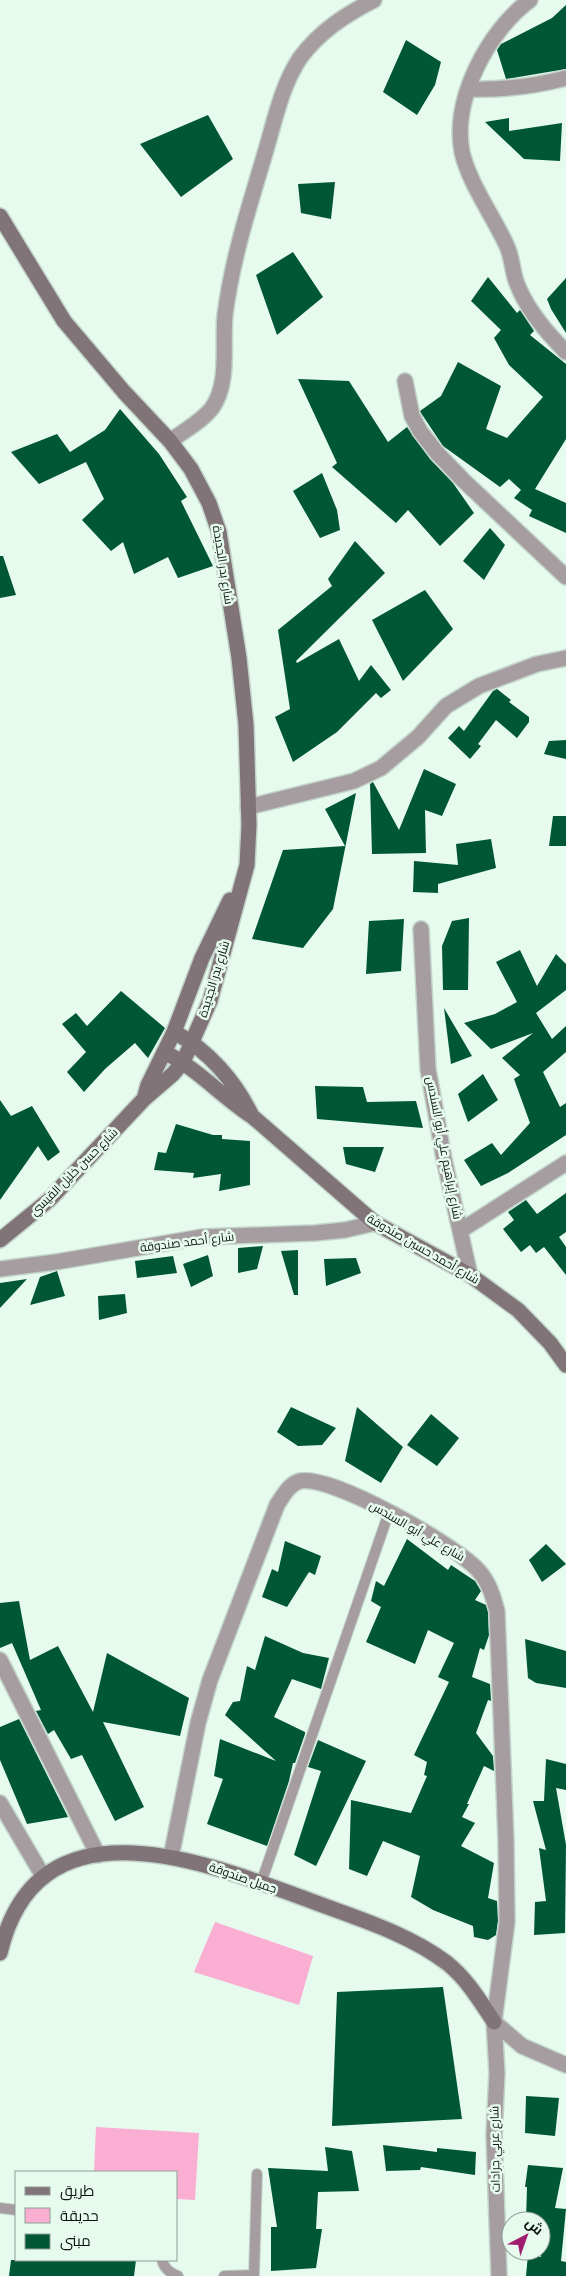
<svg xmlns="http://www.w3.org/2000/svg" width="566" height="2276" font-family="Arial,Cairo,sans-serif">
<rect width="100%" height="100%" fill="#e6faee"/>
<path fill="#f9aed2" d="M215 1922 313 1956 299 2005 194 1972Z
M96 2127 199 2133 195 2200 176 2199V2172H94Z"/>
<path fill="#005737" d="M566 5V69L506 79 497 50 501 44 552 18Z
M406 40 441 62 435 85 417 115 383 92Z
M208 115 233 159 181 197 140 144Z
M509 118V131L562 123 560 161 524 159 485 122Z
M335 182 331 219 301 213 298 184Z
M293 252 323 297 277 335 256 275Z
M488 277 517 313 520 310 534 331 530 335 566 364V439L535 489 566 503V533L529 516 532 510 514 498 521 490 509 479 500 487 443 446 421 413 420 411 441 396 458 362 501 386 486 429 507 438 543 397 509 365 494 338 501 330 471 301Z
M566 278V333L551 309 547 299Z
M298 379 349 381 388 442 407 427 430 459 453 483 474 513 440 546 408 510 396 523 332 467 337 463Z
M120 409 159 454 187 497 181 501 213 566 178 578 168 557 134 574 123 542 111 551 82 520 104 499 86 462 39 484 11 452 57 434 70 452 105 430Z
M322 473 337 510 340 530 320 538 293 491Z
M490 528 505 545 484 580 463 561Z
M355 541 385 573 296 661 297 663 339 639 359 681 371 665 391 690 381 698 376 693 337 732 293 762 275 717 290 709 278 630 332 586 328 579Z
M0 556H3L16 595 0 598Z
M425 590 453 629 403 681 372 620Z
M497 689 511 700 509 702 529 717V722L517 738 496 720 478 744 481 746 470 759 448 738 459 726 464 731 493 691Z
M566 740V759L544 754 549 741Z
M424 769 456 784 442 816 425 810 426 853 372 854 370 784 373 782 399 830Z
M356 793 333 909 303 948 252 939 283 850 345 846 325 809Z
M553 816H566V846H549Z
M491 839 496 868 438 884V893L413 892 414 861 458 865 456 844Z
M469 918 468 990H443L442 946 452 921Z
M404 919 401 971 366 974 369 921Z
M520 950 537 986 556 954 566 964V990L536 1013 552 1039 566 1026V1052L543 1072 560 1107 566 1103V1135L508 1173 481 1186 464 1160 492 1143 501 1155 530 1123 514 1079 520 1075 502 1058 533 1033 491 1049 464 1023 495 1014 517 1002 496 962Z
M121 991 165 1028 148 1058 135 1043 105 1069 84 1092 67 1072 86 1052 62 1024 76 1013 87 1026Z
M444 1008 472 1056 451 1064Z
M483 1074 498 1100 468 1122 458 1094Z
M315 1086 363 1087 367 1102 416 1101 423 1128 317 1119Z
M0 1100 11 1116 32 1106 60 1152 48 1161 38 1146 0 1200Z
M176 1124 213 1135H222V1139L250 1141V1185L219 1191 221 1174 193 1178 194 1173 154 1170 158 1152 166 1153Z
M343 1147H384L375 1172 346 1164Z
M566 1193V1232L559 1237 566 1247V1275L544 1247 536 1253 530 1245 521 1252 503 1229 514 1220 508 1212 526 1200 537 1214Z
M263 1246 257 1269 238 1273V1248Z
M298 1250V1295H294L281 1251Z
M208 1255 213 1276 191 1287 183 1264Z
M173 1256 177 1273 137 1278 135 1261Z
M356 1258 361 1273 326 1286 324 1259Z
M57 1271 65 1296 30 1305 40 1277Z
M27 1279 0 1308V1283Z
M125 1294 127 1313 99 1320 98 1296Z
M291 1407 336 1428 322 1445 298 1446 277 1432Z
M357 1407 403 1447 381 1483 345 1461Z
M431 1414 459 1438 437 1466 407 1445Z
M407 1539 448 1570 451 1565 475 1581 481 1591 475 1600 486 1605 488 1612 489 1635 484 1650 480 1648 472 1677 490 1684 491 1701 488 1700 476 1733 493 1756 494 1771 484 1766 467 1804H469L462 1817 475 1823 461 1846 494 1863 488 1898 497 1901 498 1921 496 1935 488 1940 474 1937 473 1926 433 1910 411 1897 420 1856 383 1841 367 1876 349 1869 351 1800 411 1813 427 1776 424 1775 427 1762 414 1755 449 1682 438 1677 454 1643 428 1630 415 1664 366 1642 381 1607 371 1601 376 1581 384 1586Z
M285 1541 321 1556 315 1575 309 1572 287 1607 262 1597 272 1569 278 1572Z
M546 1544 566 1564 542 1582 529 1560Z
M19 1601 30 1660 58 1646 93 1712 107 1653 189 1698 180 1736 103 1722 144 1807 115 1821 82 1755 71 1759 54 1730 48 1734 36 1711 41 1710 12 1643 0 1648V1603Z
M265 1636 303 1653 329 1658 321 1689 292 1679 274 1717 305 1732V1734L295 1763H293L289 1781 267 1846 207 1824 223 1779 214 1776 220 1739 276 1761 225 1715 233 1702 240 1701 247 1666 255 1670Z
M525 1639 566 1651V1688L536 1683 528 1678Z
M19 1719 68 1817 27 1824 0 1760V1727Z
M318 1740 366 1761 316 1866 294 1855 321 1771 308 1767Z
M546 1759 566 1764V1790L556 1788 566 1845 565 1933 534 1935 535 1902 546 1901 539 1848 546 1850 533 1801H544Z
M443 1987 462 2119 332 2126 337 1992Z
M526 2096 559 2098 555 2136 525 2133Z
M383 2145 437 2152V2148L476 2152 475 2175 421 2167 420 2170 386 2171Z
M325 2147 352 2151 359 2191 318 2192 316 2229H322L316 2268 271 2271V2227H277L268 2168 328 2171Z
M528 2165 563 2168 555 2208 566 2209 561 2261 566 2262V2276H526L528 2254 541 2257V2221H526L527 2187H525Z
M11 2260H136L134 2276H9Z"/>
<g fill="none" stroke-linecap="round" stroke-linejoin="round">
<g stroke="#c3d5ca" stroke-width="12">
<path id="lane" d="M261 1883 389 1512
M0 2208 16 2210
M162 2260C164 2269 170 2273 178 2276
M224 2276 254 2275 257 2174"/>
</g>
<g stroke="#c3d5ca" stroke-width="18">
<path id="street" d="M530 0C488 31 452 99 462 152 469 183 493 216 506 244 512 256 512 269 516 281 525 307 547 333 566 352
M468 89C502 90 533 87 566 78
M405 381 412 416 420 431 437 453 464 481 566 577
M170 441C184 431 202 421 212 408 230 383 222 344 225 315 232 259 250 204 266 150 275 119 282 85 300 58 320 31 345 15 374 0
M248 807 354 781 381 768 418 737 446 706 479 686 537 664 566 658
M421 929 428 1069 444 1159 470 1275
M460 1231 566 1163
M0 1269 56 1262 202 1237 315 1233 345 1230 375 1223
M0 1660 98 1855
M0 1803 43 1876
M171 1857 198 1723 210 1680 277 1505C283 1496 289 1484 300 1481 333 1475 455 1545 478 1570 489 1582 493 1596 497 1611L506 1840 507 1922 494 2022 497 2073 494 2135 499 2276
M494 2022 522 2046 566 2065"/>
</g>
<g stroke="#c3d5ca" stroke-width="18">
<path id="secondary" d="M0 216 64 321 124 392 170 441 191 469 209 503 219 532 239 658 246 725 249 825 247 865 210 1001 183 1062 173 1074 144 1099 49 1200 0 1240
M174 1032C208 1050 235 1081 252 1116
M164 1052C197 1068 222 1097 253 1117L375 1223 470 1275 518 1310 550 1343 566 1365
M144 1099 148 1085 174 1032 202 958 230 900
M0 1953C37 1796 202 1861 306 1899 353 1917 406 1932 447 1963 467 1979 480 2001 494 2022"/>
</g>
<use href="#lane" stroke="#a69da1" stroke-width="10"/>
<use href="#street" stroke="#a69da1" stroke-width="15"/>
<use href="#secondary" stroke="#807479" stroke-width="15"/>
</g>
<g text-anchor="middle" stroke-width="5" stroke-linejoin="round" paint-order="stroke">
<g font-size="12" fill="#0d1410" stroke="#e6faee">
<text transform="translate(223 565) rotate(81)" y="4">شارع بدر الجديدة</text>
<text transform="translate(214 979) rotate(-73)" y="4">شارع بدر الجديدة</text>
<text transform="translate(444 1148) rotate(79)" y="4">شارع إبراهيم علي أبو السندس</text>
<text transform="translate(74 1172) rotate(-45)" y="4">شارع حسن خليل القيسي</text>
<text transform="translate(187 1242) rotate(-7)" y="4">شارع أحمد صندوقة</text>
<text transform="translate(423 1249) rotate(30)" y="4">شارع أحمد حسين صندوقة</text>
<text transform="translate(417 1531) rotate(30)" y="4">شارع علي أبو السندس</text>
<text transform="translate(243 1878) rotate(19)" y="4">جميل صندوقة</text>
<text transform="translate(495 2149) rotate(-91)" y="4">شارع عربي جرادات</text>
</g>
</g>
<rect x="15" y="2171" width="162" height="90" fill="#e6faee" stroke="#8f9e95"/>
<rect x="25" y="2187" width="25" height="8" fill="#807479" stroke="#8f9e95"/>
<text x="60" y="2196" font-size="15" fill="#0d1410">طريق</text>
<rect x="25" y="2208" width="25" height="15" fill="#f9aed2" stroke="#8f9e95"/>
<text x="60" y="2221" font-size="15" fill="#0d1410">حديقة</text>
<rect x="25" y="2234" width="25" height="15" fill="#005737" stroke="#8f9e95"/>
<text x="60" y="2246" font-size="15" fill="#0d1410">مبنى</text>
<g transform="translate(526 2236) rotate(41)"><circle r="24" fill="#e6faee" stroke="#8f9e95"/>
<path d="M0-4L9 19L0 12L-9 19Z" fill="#a11e6e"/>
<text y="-8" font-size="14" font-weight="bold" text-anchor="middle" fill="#0d1410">ش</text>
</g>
</svg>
